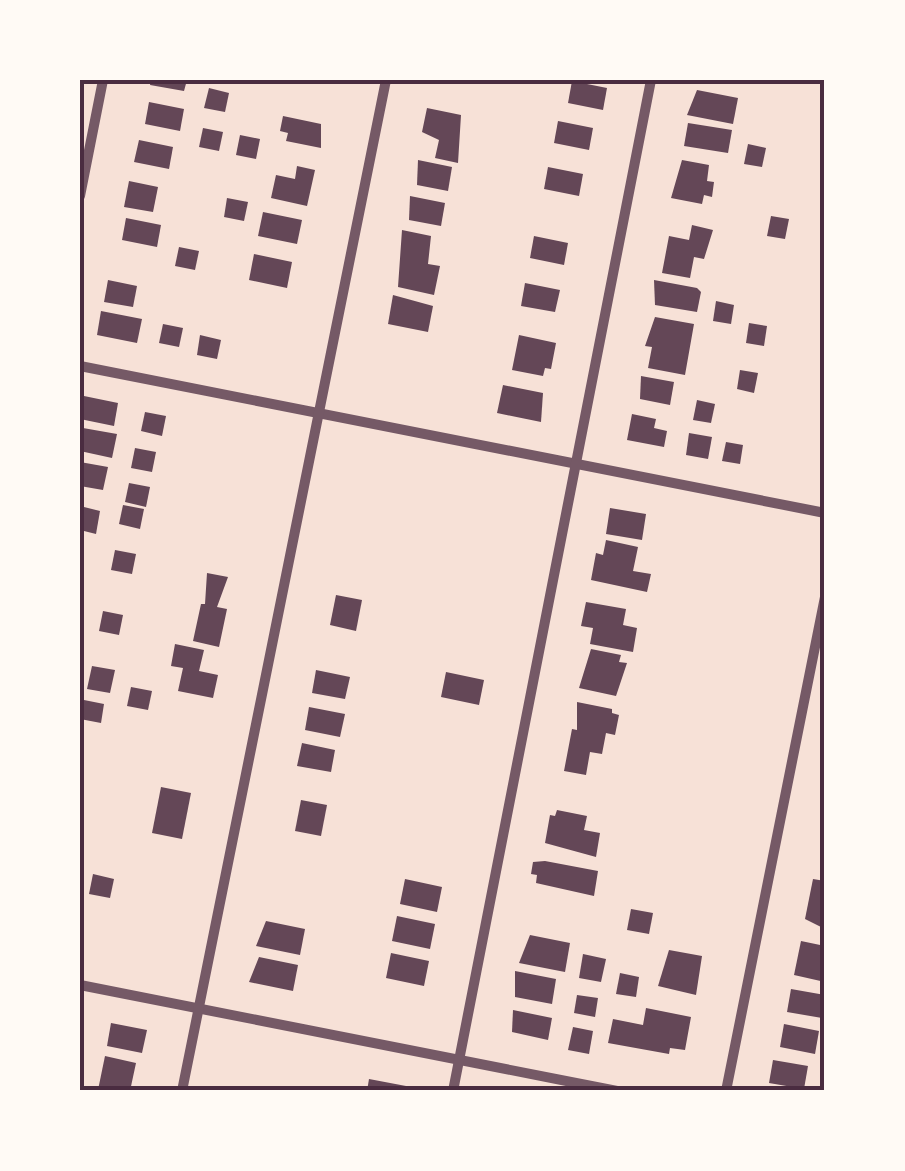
<svg xmlns="http://www.w3.org/2000/svg" width="905" height="1171" viewBox="0 0 905 1171" font-family="'Varela Round',sans-serif">
  <rect width="100%" height="100%" fill="#f7e1d7"/>
  <g fill="#644757">
    <polygon points="151,80 187,80 184,91 150,85"/>
    <polygon points="572,81 607,88 603,110 568,103"/>
    <polygon points="209,88 229,93 225,112 204,108"/>
    <polygon points="697,90 738,98 733,124 687,115"/>
    <polygon points="149,102 184,109 180,131 145,124"/>
    <polygon points="427,108 461,115 458,163 435,158 439,140 422,132"/>
    <polygon points="283,116 321,124 321,148 286,141 288,133 280,131"/>
    <polygon points="558,121 593,128 589,150 554,143"/>
    <polygon points="688,123 732,130 728,153 684,146"/>
    <polygon points="203,128 223,132 219,151 199,147"/>
    <polygon points="240,135 260,139 256,159 236,155"/>
    <polygon points="139,140 173,147 169,169 134,162"/>
    <polygon points="748,144 766,148 762,167 744,164"/>
    <polygon points="418,160 452,167 448,191 417,185"/>
    <polygon points="682,160 709,165 707,181 714,182 712,197 704,195 702,204 671,198"/>
    <polygon points="297,166 315,170 307,206 271,198 276,175 295,179"/>
    <polygon points="548,167 583,174 579,196 544,189"/>
    <polygon points="129,181 158,187 153,212 124,207"/>
    <polygon points="410,196 445,203 441,226 409,220"/>
    <polygon points="227,198 248,202 244,221 224,217"/>
    <polygon points="263,212 302,220 297,244 258,236"/>
    <polygon points="771,216 789,219 785,239 767,236"/>
    <polygon points="126,218 161,225 157,247 122,240"/>
    <polygon points="692,225 713,230 704,259 694,257 690,278 662,273 669,236 689,240"/>
    <polygon points="402,230 431,236 428,264 440,266 434,295 398,287"/>
    <polygon points="534,236 568,243 564,265 530,258"/>
    <polygon points="179,247 199,251 195,270 175,266"/>
    <polygon points="254,254 292,262 287,288 249,280"/>
    <polygon points="108,280 137,286 133,307 104,302"/>
    <polygon points="654,280 697,288 701,292 697,312 655,305"/>
    <polygon points="525,283 560,290 555,312 521,306"/>
    <polygon points="393,295 433,306 428,332 388,324"/>
    <polygon points="716,301 734,305 731,324 713,321"/>
    <polygon points="101,311 142,319 137,343 97,335"/>
    <polygon points="655,317 694,324 685,375 648,368 652,347 645,346"/>
    <polygon points="749,323 767,326 764,346 746,343"/>
    <polygon points="163,324 183,328 179,347 159,343"/>
    <polygon points="200,335 221,340 217,359 197,355"/>
    <polygon points="519,335 556,343 551,369 545,368 543,376 512,370"/>
    <polygon points="740,370 758,373 754,393 737,389"/>
    <polygon points="641,376 674,382 670,405 640,399"/>
    <polygon points="503,385 543,393 541,422 497,413"/>
    <polygon points="84,396 118,403 114,426 80,419"/>
    <polygon points="697,400 715,404 711,423 693,420"/>
    <polygon points="145,412 166,416 162,436 141,431"/>
    <polygon points="632,414 656,419 654,428 667,431 664,447 627,440"/>
    <polygon points="83,428 117,434 112,458 80,451"/>
    <polygon points="689,433 712,437 708,459 686,455"/>
    <polygon points="726,442 743,445 740,464 722,461"/>
    <polygon points="135,448 156,452 152,472 131,468"/>
    <polygon points="80,462 108,467 103,490 80,486"/>
    <polygon points="129,483 150,487 146,507 125,502"/>
    <polygon points="123,505 144,509 140,529 119,524"/>
    <polygon points="80,506 100,511 96,534 80,530"/>
    <polygon points="610,508 646,514 642,540 606,534"/>
    <polygon points="606,540 638,547 633,571 651,574 647,592 591,580 596,553 603,555"/>
    <polygon points="115,550 136,554 132,574 111,570"/>
    <polygon points="207,573 228,577 217,607 227,609 219,647 193,641 201,604 205,604"/>
    <polygon points="336,595 362,600 356,631 330,625"/>
    <polygon points="586,602 626,609 623,625 637,628 633,652 590,644 593,628 581,626"/>
    <polygon points="103,611 123,615 119,635 99,631"/>
    <polygon points="175,644 204,650 199,671 218,675 213,698 178,691 183,668 171,666"/>
    <polygon points="591,649 621,655 619,662 627,663 616,696 579,688"/>
    <polygon points="92,666 115,670 110,693 87,689"/>
    <polygon points="316,670 350,677 345,699 312,693"/>
    <polygon points="446,672 484,680 479,705 441,697"/>
    <polygon points="131,687 152,691 148,710 127,706"/>
    <polygon points="84,700 104,704 101,723 80,719"/>
    <polygon points="577,702 612,709 612,713 619,715 615,735 606,733 602,754 590,752 586,775 564,771 572,729 577,730"/>
    <polygon points="309,707 345,714 340,737 305,730"/>
    <polygon points="302,743 335,750 331,772 297,766"/>
    <polygon points="161,787 191,793 182,839 152,833"/>
    <polygon points="301,800 327,805 321,836 295,831"/>
    <polygon points="557,810 587,816 584,830 600,833 596,857 545,843 550,815 555,816"/>
    <polygon points="545,861 598,871 594,896 536,883 537,875 531,874 533,862"/>
    <polygon points="93,874 114,879 110,898 89,894"/>
    <polygon points="405,879 442,887 437,912 400,904"/>
    <polygon points="813,879 825,881 825,929 805,919"/>
    <polygon points="631,909 653,913 649,934 627,930"/>
    <polygon points="397,916 435,924 430,949 392,941"/>
    <polygon points="266,921 305,929 300,955 256,946"/>
    <polygon points="530,935 570,943 565,972 519,963"/>
    <polygon points="801,941 825,946 825,982 794,975"/>
    <polygon points="669,950 702,956 696,995 658,986"/>
    <polygon points="391,953 429,961 424,986 386,978"/>
    <polygon points="583,954 606,959 601,982 579,978"/>
    <polygon points="259,957 298,965 293,991 249,982"/>
    <polygon points="515,971 556,979 552,1004 515,997"/>
    <polygon points="620,973 639,977 636,997 616,994"/>
    <polygon points="791,989 825,995 822,1018 787,1012"/>
    <polygon points="577,995 598,998 595,1017 574,1013"/>
    <polygon points="646,1008 691,1017 685,1050 670,1048 669,1054 608,1043 613,1019 643,1025"/>
    <polygon points="513,1010 552,1018 548,1040 512,1032"/>
    <polygon points="111,1023 147,1030 142,1053 107,1046"/>
    <polygon points="784,1024 819,1031 815,1054 780,1047"/>
    <polygon points="573,1027 593,1031 589,1054 568,1050"/>
    <polygon points="105,1056 136,1063 130,1091 98,1090"/>
    <polygon points="773,1060 808,1066 804,1089 769,1083"/>
    <polygon points="369,1079 406,1086 405,1091 367,1091"/>
  </g>
  <g fill="none" stroke-linecap="round" stroke-linejoin="round">
    <g stroke="#755966" stroke-width="10">
      <polyline points="80,196 103,80"/>
      <polyline points="80,366 825,513"/>
      <polyline points="80,985 617,1091"/>
      <polyline points="182,1091 386,80"/>
      <polyline points="453,1091 651,80"/>
      <polyline points="726,1091 825,597"/>
    </g>
  </g>
  <rect width="905" height="1171" fill="none" stroke="#fffaf5" stroke-width="165"/>
  <rect x="82" y="82" width="740" height="1006" fill="none" stroke="#4a2c40" stroke-width="4"/>
</svg>
